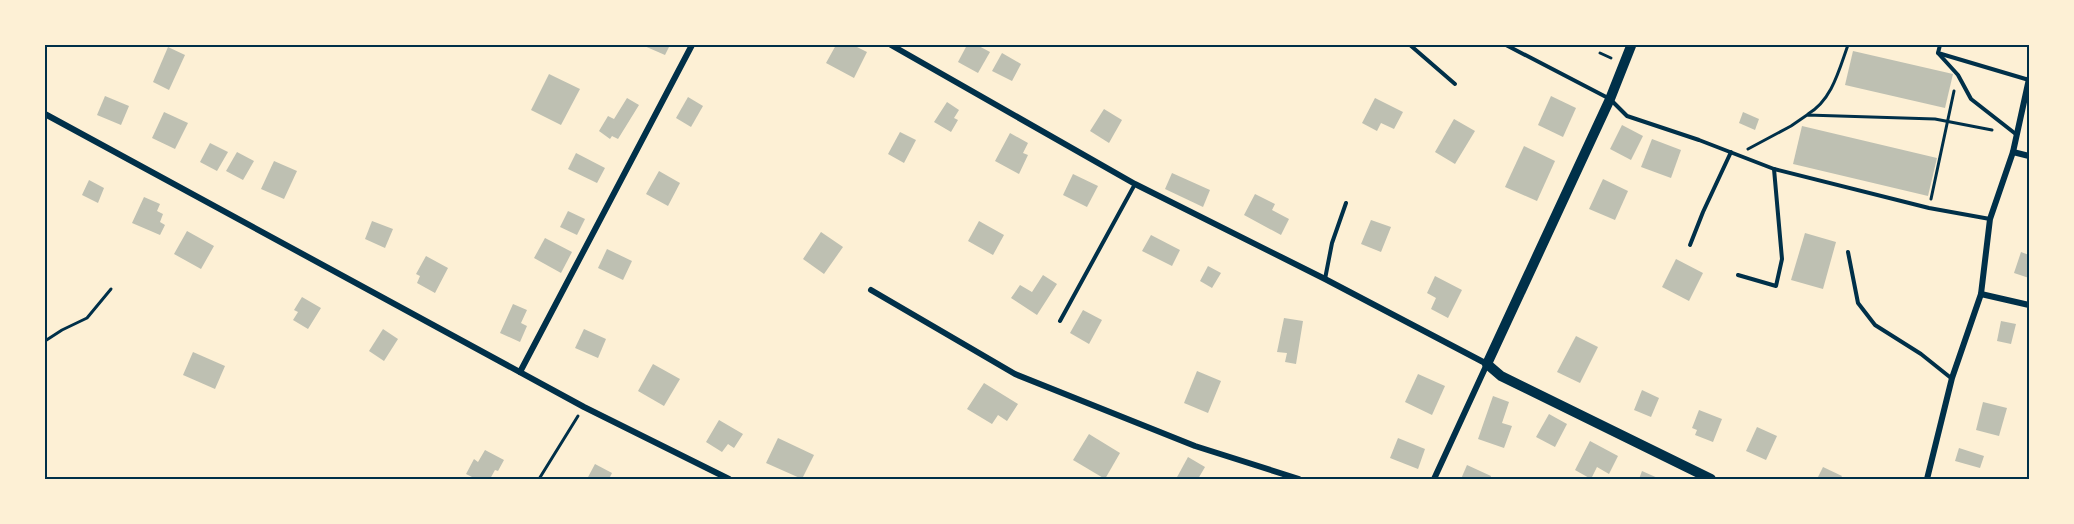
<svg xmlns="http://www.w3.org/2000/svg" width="2074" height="524" viewBox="0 0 2074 524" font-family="'DejaVu Sans',sans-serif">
  <rect width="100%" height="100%" fill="#fdf0d5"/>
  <g fill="#bec0b2">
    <polygon points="642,45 670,45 665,55"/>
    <polygon points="836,45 844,47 845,45 853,45 867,52 854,78 826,63"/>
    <polygon points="967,45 977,45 990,52 978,73 958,62"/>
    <polygon points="168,47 185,55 169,90 153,82"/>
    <polygon points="1853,51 1953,74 1945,108 1845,85"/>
    <polygon points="1002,53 1021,64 1012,81 992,71"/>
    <polygon points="549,74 580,89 561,125 531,110"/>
    <polygon points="105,96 129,106 121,125 97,115"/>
    <polygon points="1551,96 1576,108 1563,137 1538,125"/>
    <polygon points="688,97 703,106 691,127 676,118"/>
    <polygon points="627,98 639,105 618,139 612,136 610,139 599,131 608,116 614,119"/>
    <polygon points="1375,98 1403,112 1394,129 1381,123 1377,131 1362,123"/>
    <polygon points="947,102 959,110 954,118 958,120 951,132 934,122"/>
    <polygon points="1104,109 1122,120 1109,143 1090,131"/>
    <polygon points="164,112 188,123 175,149 152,138"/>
    <polygon points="1743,112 1759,119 1755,130 1739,123"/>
    <polygon points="1454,119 1475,131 1455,164 1435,152"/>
    <polygon points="1622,125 1643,136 1631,160 1610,149"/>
    <polygon points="1802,126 1937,158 1928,196 1793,164"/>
    <polygon points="900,132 916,140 904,163 888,154"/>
    <polygon points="1010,133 1028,143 1023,153 1028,155 1019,174 995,161"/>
    <polygon points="1652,139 1681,150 1671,178 1641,167"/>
    <polygon points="210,143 228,152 217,171 200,162"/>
    <polygon points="1524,146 1555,161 1537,201 1505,187"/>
    <polygon points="237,152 254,161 243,180 226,171"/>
    <polygon points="576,153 605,168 597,183 568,169"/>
    <polygon points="274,161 297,171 284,199 261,189"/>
    <polygon points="659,171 680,183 668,206 646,194"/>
    <polygon points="1172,173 1210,190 1203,207 1165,189"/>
    <polygon points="1073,174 1098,186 1087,207 1063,195"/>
    <polygon points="1603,179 1628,191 1615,220 1589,209"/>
    <polygon points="89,180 104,188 98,203 82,195"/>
    <polygon points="1255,194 1275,204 1272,210 1289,219 1281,235 1244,215"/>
    <polygon points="144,197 160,204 157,211 163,214 160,222 165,225 160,235 132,223"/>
    <polygon points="568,211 585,219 577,235 560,227"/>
    <polygon points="1371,220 1391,227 1381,252 1361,244"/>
    <polygon points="372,221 393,229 385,248 365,239"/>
    <polygon points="979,221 1004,235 993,255 968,241"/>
    <polygon points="187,231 214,246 201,269 174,254"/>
    <polygon points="821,232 843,247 824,274 803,259"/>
    <polygon points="1805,233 1836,242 1823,289 1791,280"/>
    <polygon points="1151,235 1180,250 1172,266 1142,251"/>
    <polygon points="545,238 572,252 561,273 534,258"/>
    <polygon points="607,249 632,261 623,280 598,268"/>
    <polygon points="2021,252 2029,255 2029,278 2014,273"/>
    <polygon points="426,256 448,268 435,293 417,283 420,276 416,274"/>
    <polygon points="1676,259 1703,273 1689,301 1662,287"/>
    <polygon points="1208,266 1221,273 1212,288 1200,281"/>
    <polygon points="1043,275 1057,284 1037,315 1011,298 1020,285 1032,292"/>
    <polygon points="1435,276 1462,290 1448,318 1431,309 1436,298 1427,293"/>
    <polygon points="302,297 321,308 308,329 293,320 298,312 294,310"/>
    <polygon points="513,304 527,310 521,323 527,326 520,342 500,333"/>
    <polygon points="1083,310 1102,320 1089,344 1070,333"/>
    <polygon points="1284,318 1303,321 1296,364 1285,362 1287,353 1277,352"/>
    <polygon points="2001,321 2016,324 2011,344 1997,341"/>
    <polygon points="383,329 398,339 384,361 369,351"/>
    <polygon points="584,329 606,339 598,358 575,348"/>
    <polygon points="1576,336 1598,347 1580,383 1557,372"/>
    <polygon points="193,352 225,366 215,389 183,375"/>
    <polygon points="653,364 680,379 664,406 638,391"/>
    <polygon points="1197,371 1221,381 1208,413 1184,403"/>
    <polygon points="1418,374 1445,386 1432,415 1405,402"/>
    <polygon points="984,383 1018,404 1007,421 998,415 992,424 967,409"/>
    <polygon points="1642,390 1659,398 1651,417 1634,410"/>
    <polygon points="1493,396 1509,402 1502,423 1512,426 1504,448 1478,439"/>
    <polygon points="1983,402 2007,408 1999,436 1976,430"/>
    <polygon points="1699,410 1722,419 1713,442 1695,435 1697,430 1692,428"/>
    <polygon points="1549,414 1567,424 1555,447 1536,437"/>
    <polygon points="719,420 743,434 734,448 728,444 722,452 706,442"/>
    <polygon points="1757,427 1777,436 1766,460 1746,451"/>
    <polygon points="1089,434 1120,453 1105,479 1073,460"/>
    <polygon points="778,438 814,455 802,479 766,463"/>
    <polygon points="1398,438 1425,449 1418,469 1390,458"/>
    <polygon points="1590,441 1618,456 1609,474 1597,467 1591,479 1575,470"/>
    <polygon points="1959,448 1984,456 1980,468 1955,461"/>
    <polygon points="485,450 504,460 498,471 495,470 490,479 476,479 466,474 474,459 478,462"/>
    <polygon points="1188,457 1205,467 1198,479 1176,479"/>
    <polygon points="595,464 612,473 609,479 587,479"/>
    <polygon points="1467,465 1491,476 1490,479 1461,479"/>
    <polygon points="1823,467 1842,476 1840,479 1817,479"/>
    <polygon points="1642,471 1660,479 1639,479"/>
  </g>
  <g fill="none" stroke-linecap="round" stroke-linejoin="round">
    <g stroke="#003049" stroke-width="3">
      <polyline points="1600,53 1611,58"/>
      <path d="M1808,114C1832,100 1839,70 1848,45"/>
      <polyline points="1748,149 1791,126 1807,115 1935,119 1992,130"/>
      <polyline points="1931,199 1954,91"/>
      <polyline points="45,341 62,330 87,318 111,289"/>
      <polyline points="539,479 578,416"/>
    </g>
    <g stroke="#003049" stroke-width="4">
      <polyline points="1410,45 1455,84"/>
      <polyline points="1506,45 1610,99 1627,116 1699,140 1774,169 1929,208 1990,219"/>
      <polyline points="1940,45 1938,53 2029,80"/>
      <polyline points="1938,53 1958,75 1971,99 2017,135"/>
      <polyline points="1690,245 1703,212 1731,152"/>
      <polyline points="1848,252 1858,303 1875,325 1921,354 1951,378"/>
      <polyline points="1738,275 1776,286 1782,259 1774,169"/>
      <polyline points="1325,279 1332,243 1346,203"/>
      <polyline points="1060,321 1135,184"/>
    </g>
    <g stroke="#003049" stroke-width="6">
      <polyline points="891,45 1135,184 1325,279 1487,364 1434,479"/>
      <polyline points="45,114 584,407 729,479"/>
      <polyline points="2013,152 2029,156"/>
      <polyline points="871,290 1015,374 1195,446 1299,479"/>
      <polyline points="1981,294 2029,305"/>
      <polyline points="520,372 692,45"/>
      <polyline points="1927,479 1952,378 1981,294 1990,219 2013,152 2029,79"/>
    </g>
    <polyline stroke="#003049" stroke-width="10" points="1631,46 1610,99 1487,364 1501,376 1711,479"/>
  </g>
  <rect width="2074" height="524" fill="none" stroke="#fdf0d5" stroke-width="93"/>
  <rect x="46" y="46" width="1982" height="432" fill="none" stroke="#003049" stroke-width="2"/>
</svg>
